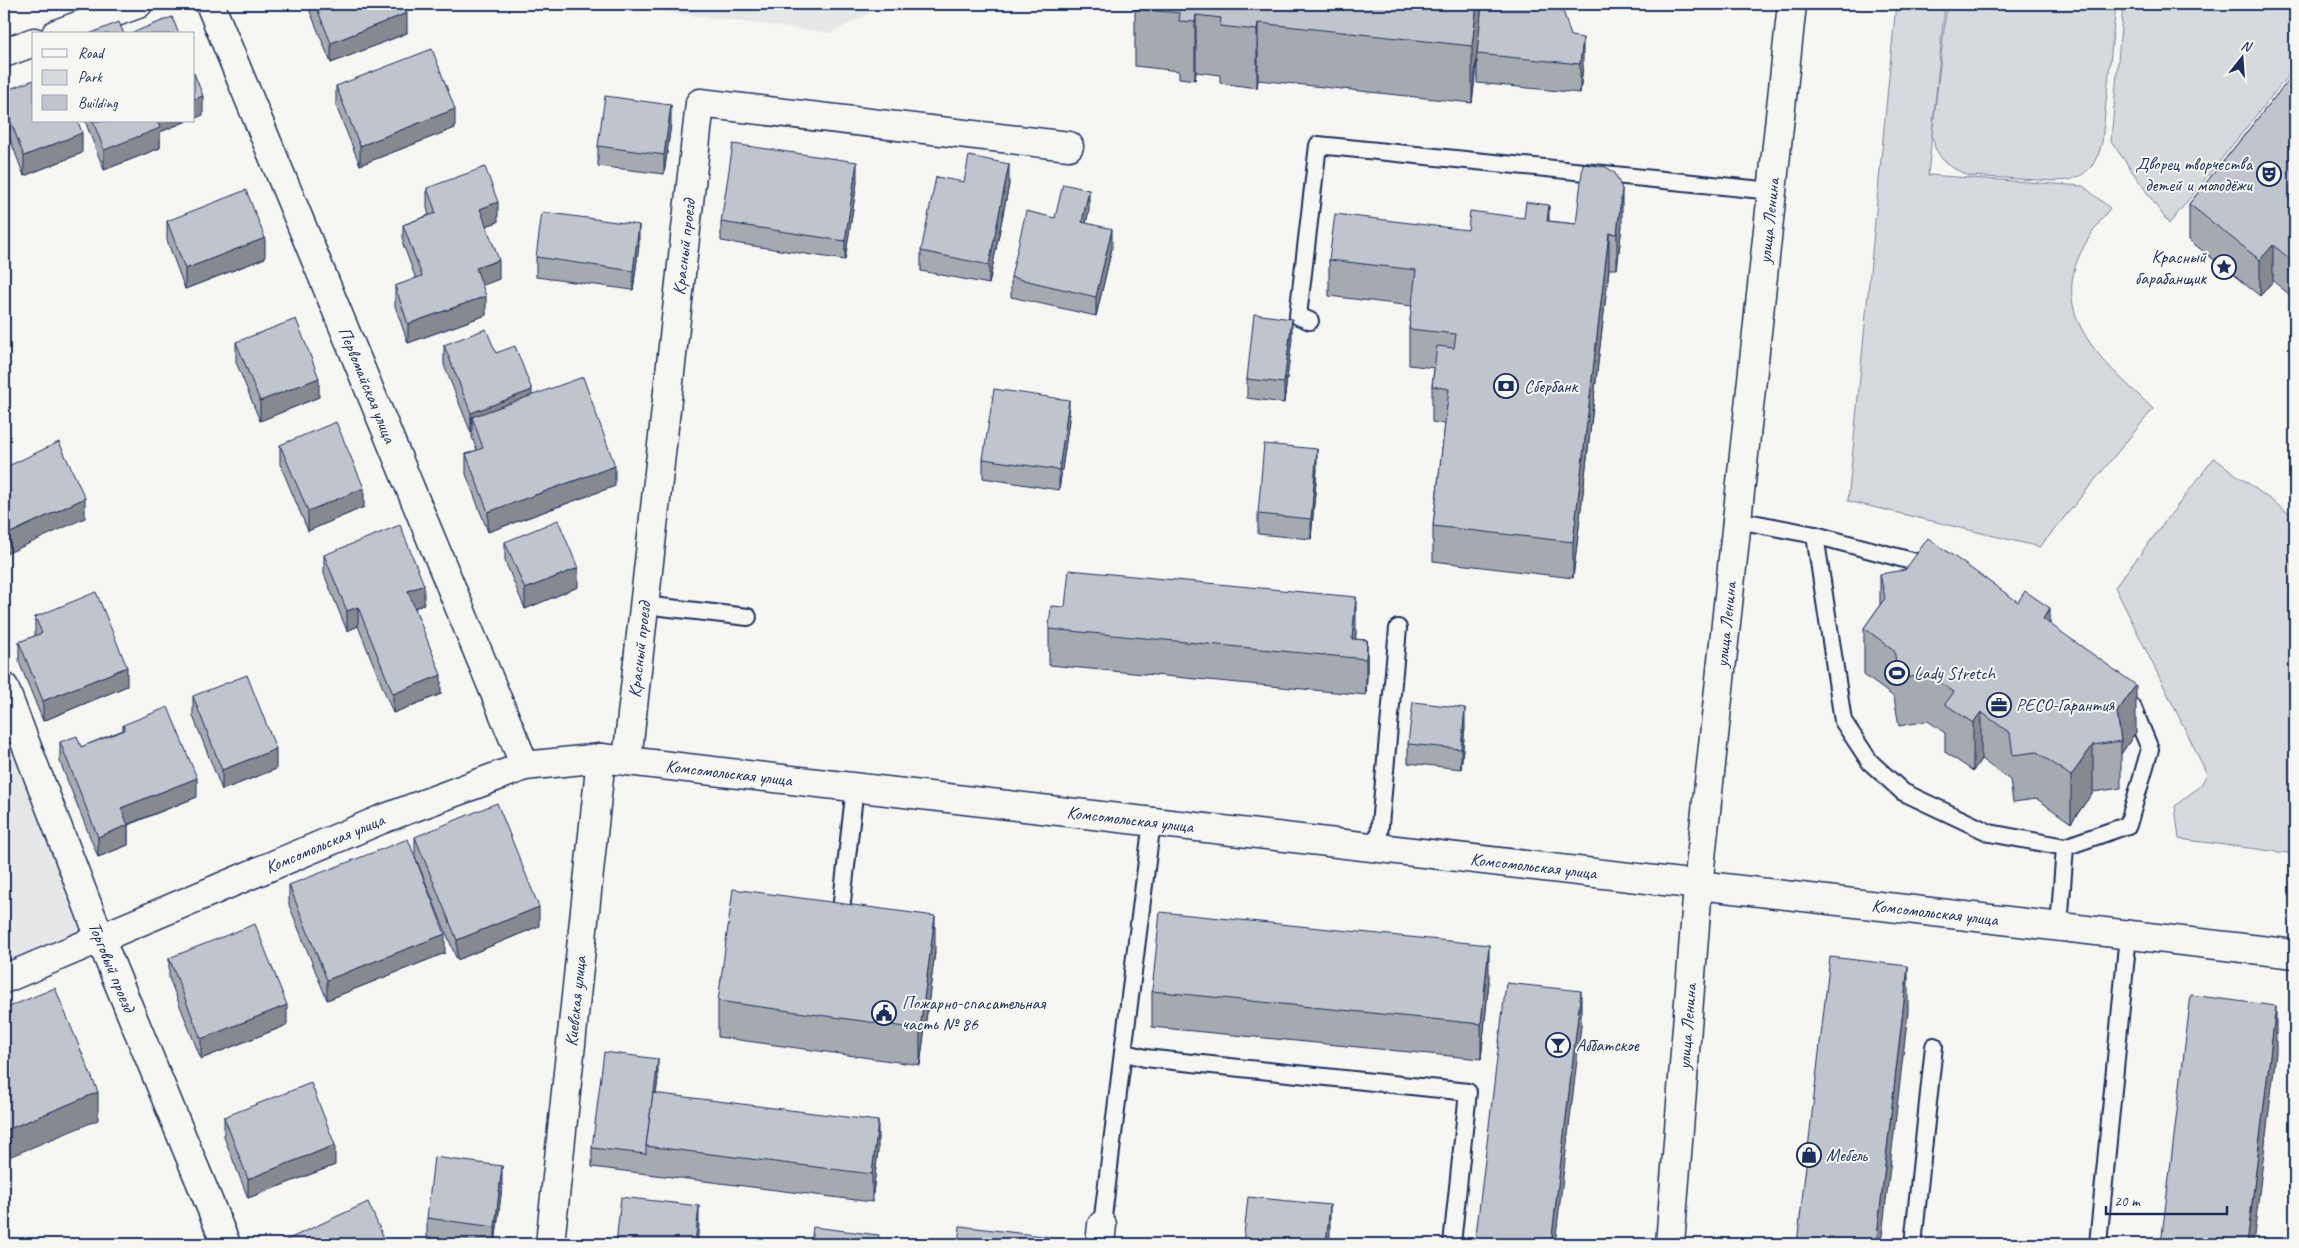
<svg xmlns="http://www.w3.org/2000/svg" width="2299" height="1248" viewBox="0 0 2299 1248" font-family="Caveat,sans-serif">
  <rect width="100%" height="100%" fill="#f6f6f2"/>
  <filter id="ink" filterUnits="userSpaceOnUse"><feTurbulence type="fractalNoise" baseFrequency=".02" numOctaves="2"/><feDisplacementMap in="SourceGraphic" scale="10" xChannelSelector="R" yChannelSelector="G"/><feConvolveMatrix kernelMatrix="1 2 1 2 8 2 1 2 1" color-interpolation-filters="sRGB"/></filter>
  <g filter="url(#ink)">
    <g fill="#e6e7e7">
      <polygon points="603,4 887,4 831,33"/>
      <polygon points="4,709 91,929 4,965"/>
    </g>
    <g fill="#d6d9dd" stroke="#78849e">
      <path d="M1896,4H1945L1928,175L2083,186L2110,208C2096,227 2082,245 2075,267C2057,329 2115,371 2153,409L2040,547L1848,501Z"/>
      <polygon points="1947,4 2116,4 2102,142 2099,153 2092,166 2082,175 2070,180 2055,181 1969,176 1953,168 1942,159 1935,148 1932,135"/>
      <polygon points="2123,4 2295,4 2295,67 2169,224 2111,141"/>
      <polygon points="2214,458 2295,518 2295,854 2179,839 2175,806 2201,785 2207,774 2115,587"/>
    </g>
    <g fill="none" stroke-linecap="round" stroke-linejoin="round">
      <defs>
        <g id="lane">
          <polyline points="1310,321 1298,316 1318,145 1772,191"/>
          <polyline points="1737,520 1815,535 1843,721 1870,762 1903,792 1990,833 2065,847"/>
          <polyline points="1815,535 1919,563 1931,569"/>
          <polyline points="644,605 748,617"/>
          <polyline points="1152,821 1123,1052 1145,1058 1468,1092 1452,1244"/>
          <polyline points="1378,847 1398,628"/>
          <polyline points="841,910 855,787"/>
          <polyline points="2059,927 2065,847 2128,825 2150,749 2133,708 2122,699"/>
          <polyline points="1102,1225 1123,1052"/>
          <polyline points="1913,1244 1934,1046"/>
          <polyline points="2098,1244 2128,935"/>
        </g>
        <g id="street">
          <path id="s1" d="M210,4L525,766"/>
          <polyline points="56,34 138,4"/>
          <polyline points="4,53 34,42"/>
          <path id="s2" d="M4,687L100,938L226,1244"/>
          <path id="s3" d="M627,760L700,103L1069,146"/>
          <path id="s4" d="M550,1244L601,758"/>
          <polyline points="1100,1244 1102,1225"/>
        </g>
        <g id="secondary">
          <path id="s5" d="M1670,1244L1698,886L1792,4"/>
        </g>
        <g id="primary">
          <path id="s6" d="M4,979L380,820L525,766L601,758L2295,954"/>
        </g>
      </defs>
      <use href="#lane" stroke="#1b2f5e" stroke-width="20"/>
      <use href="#street" stroke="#1b2f5e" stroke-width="31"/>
      <use href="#secondary" stroke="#1b2f5e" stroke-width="31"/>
      <use href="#primary" stroke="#1b2f5e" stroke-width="31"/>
      <use href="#lane" stroke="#f6f6f2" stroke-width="16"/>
      <use href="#street" stroke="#f6f6f2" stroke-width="28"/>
      <use href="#secondary" stroke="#f6f6f2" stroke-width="28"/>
      <use href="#primary" stroke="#f6f6f2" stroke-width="28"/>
    </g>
    <g fill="#a5a9b0" stroke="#1b2f5e">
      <polygon points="307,4 403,4 407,33 331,63"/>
      <polygon points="1481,4 1481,15 1571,36 1583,66 1580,93 1477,83 1477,61 1472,103 1258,80 1257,88 1220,83 1220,75 1196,72 1195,80 1179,78 1179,71 1135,66 1135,9"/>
      <polygon points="2295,72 2295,299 2273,281 2260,296 2189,240 2189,204"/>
      <polygon points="336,86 455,128 360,165 336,106"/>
      <polygon points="4,91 82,153 24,176 4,123"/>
      <polygon points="85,121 187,121 160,132 160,148 104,170"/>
      <polygon points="671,124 664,174 598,166 598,146"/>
      <polygon points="857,182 845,260 721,241 721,222"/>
      <polygon points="964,182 1009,184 989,284 921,271 921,251"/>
      <polygon points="427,188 498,222 486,226 499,279 482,285 486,315 408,343 395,306 395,286 416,279 403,244 403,225 429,215 427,208"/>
      <polygon points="1089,210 1086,223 1112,248 1096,316 1011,297 1011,277 1055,218"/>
      <polygon points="167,221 265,258 185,289 167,240"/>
      <polygon points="1549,221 1576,224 1622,225 1617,269 1609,269 1573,578 1433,561 1433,526 1445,424 1432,422 1432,386 1434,368 1409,365 1409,329 1412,306 1329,296 1329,260 1468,230"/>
      <polygon points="639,245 633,290 536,277 536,257"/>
      <polygon points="1292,338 1284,403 1247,398 1247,379"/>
      <polygon points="236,342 319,397 260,421 236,362"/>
      <polygon points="444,345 496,353 532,396 615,486 488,532 466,474 466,454 477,450 472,437 472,432 471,433 444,365"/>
      <polygon points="1069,420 1059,490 983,478 983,459"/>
      <polygon points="280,445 364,507 308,531 280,464"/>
      <polygon points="1317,469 1311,539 1258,534 1258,514"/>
      <polygon points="505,542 578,587 525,609 505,561"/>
      <polygon points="324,555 424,604 415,608 441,694 393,713 358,626 347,631 324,574"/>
      <polygon points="1880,574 2050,624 2136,732 2121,754 2121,788 2093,792 2071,823 2037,799 2013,802 2010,780 1981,759 1973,771 1945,752 1945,733 1928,721 1899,726 1894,697 1864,675 1864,628 1880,605"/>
      <polygon points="35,617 127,686 43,721 19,662 19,642 35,636"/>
      <polygon points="1049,629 1356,633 1355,639 1367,640 1367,676 1366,695 1049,665"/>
      <polygon points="193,696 276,769 222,790 193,716"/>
      <polygon points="123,725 197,797 128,825 128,845 98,857 60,762 60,742 81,747 123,730"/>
      <polygon points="1465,727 1461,769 1408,763 1408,744"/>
      <polygon points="415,837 539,926 457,960 415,856"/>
      <polygon points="289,885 445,953 327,1000 289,905"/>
      <polygon points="935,952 920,1065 718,1037 718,1001"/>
      <polygon points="169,958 287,1025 201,1059 169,978"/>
      <polygon points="1489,981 1481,1059 1152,1027 1152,991"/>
      <polygon points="658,1078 656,1094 878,1150 872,1202 592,1167 592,1148"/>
      <polygon points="224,1117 335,1165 248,1198 224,1137"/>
      <polygon points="502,1186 495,1244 480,1244 427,1237 427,1218"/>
    </g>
    <g fill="#868990" stroke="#1b2f5e">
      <polygon points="1477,4 1481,4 1481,22 1477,54 1472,103 1472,46"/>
      <polygon points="407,13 407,33 331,63 331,43"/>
      <polygon points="1196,15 1196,72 1195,80 1195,22"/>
      <polygon points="1258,23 1258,80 1257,88 1257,30"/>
      <polygon points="1583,38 1583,66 1580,93 1580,64"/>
      <polygon points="203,96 203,115 194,119 194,99"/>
      <polygon points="671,105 671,124 664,174 664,155"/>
      <polygon points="455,109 455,128 360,165 360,146"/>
      <polygon points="154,121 187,121 160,132 160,148 104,170 104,150"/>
      <polygon points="82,133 82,153 24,176 24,156"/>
      <polygon points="857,162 857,182 845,260 845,241"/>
      <polygon points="1009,164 1009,184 989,284 989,265"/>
      <polygon points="1622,189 1622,225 1617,269 1617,234"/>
      <polygon points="1089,190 1089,210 1082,241 1082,222"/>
      <polygon points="498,202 498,222 480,228 480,209"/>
      <polygon points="1549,205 1549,241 1547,221"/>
      <polygon points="639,225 639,245 633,290 633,271"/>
      <polygon points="1112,229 1112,248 1096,316 1096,297"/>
      <polygon points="1609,233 1609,269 1573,578 1573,542"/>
      <polygon points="265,238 265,258 185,289 185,269"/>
      <polygon points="2273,245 2273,281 2260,296 2260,260"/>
      <polygon points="499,260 499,279 476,288 476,268"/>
      <polygon points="486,296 486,315 408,343 408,324"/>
      <polygon points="1292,319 1292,338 1284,403 1284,383"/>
      <polygon points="319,378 319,397 260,421 260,401"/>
      <polygon points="532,390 532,409 472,417 472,432 471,433 471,413"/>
      <polygon points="1069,400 1069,420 1059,490 1059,470"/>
      <polygon points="1317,449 1317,469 1311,539 1311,519"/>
      <polygon points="615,466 615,486 488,532 488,512"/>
      <polygon points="364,488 364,507 308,531 308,511"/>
      <polygon points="85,498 85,518 4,555 4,536"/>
      <polygon points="578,568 578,587 525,609 525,589"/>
      <polygon points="424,585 424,604 408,611 408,591"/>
      <polygon points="1356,597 1356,633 1354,658 1352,639"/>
      <polygon points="358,607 358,626 347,631 347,611"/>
      <polygon points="2050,608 2050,656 2043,619"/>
      <polygon points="1367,640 1367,676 1366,695 1366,659"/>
      <polygon points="127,667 127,686 43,721 43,701"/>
      <polygon points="441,675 441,694 393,713 393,694"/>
      <polygon points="2136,685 2136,732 2121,754 2121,741 2117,712"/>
      <polygon points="1465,708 1465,727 1461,769 1461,749"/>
      <polygon points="1981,712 1981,759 1973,771 1973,723"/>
      <polygon points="2093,745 2093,792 2071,823 2071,776"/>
      <polygon points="276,749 276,769 222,790 222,770"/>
      <polygon points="197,778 197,797 121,827 121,808"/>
      <polygon points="128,825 128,845 98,857 98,837"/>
      <polygon points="539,907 539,926 457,960 457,940"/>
      <polygon points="935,916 935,952 920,1065 920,1029"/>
      <polygon points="445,934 445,953 327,1000 327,980"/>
      <polygon points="1489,945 1489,981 1481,1059 1481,1024"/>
      <polygon points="1908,966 1908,1013 1881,1244 1876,1244"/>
      <polygon points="1581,991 1581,1027 1555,1244 1551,1244"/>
      <polygon points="287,1005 287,1025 201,1059 201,1039"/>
      <polygon points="2276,1006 2276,1053 2253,1244 2247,1244"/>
      <polygon points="658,1059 658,1078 650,1146 647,1146"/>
      <polygon points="98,1092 98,1120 4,1159 4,1131"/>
      <polygon points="878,1121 878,1150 872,1202 872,1174"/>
      <polygon points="335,1145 335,1165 248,1198 248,1179"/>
      <polygon points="502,1166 502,1186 495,1244 495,1227"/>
      <polygon points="1330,1205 1330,1244 1326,1244"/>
      <polygon points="699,1206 699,1226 697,1244 695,1244"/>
    </g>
    <g fill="#c0c4cd" stroke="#1b2f5e">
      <polygon points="315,4 403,4 407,13 331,43"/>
      <polygon points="1135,4 1477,4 1472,46 1258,23 1257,30 1220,26 1221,18 1196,15 1195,22 1179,21 1180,13 1135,9"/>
      <polygon points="1482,4 1561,4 1571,36 1583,38 1580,64 1477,54"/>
      <polygon points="172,17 179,34 129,34"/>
      <polygon points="119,22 124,34 89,34"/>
      <polygon points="432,49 455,109 360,146 336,86"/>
      <polygon points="2295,72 2295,263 2273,245 2260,260 2189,204"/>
      <polygon points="194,73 203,96 194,99"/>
      <polygon points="34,80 34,121 78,121 82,133 24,156 4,104 4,91"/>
      <polygon points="605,96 671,105 664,155 598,146"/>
      <polygon points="93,121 157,121 160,128 104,150"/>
      <polygon points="733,144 857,162 845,241 721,222"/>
      <polygon points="969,156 1009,164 989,265 921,251 936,177 964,182"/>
      <polygon points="1583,164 1606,167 1615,173 1622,189 1617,234 1609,233 1573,542 1433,526 1449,389 1432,386 1437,346 1454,348 1456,334 1409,329 1416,270 1329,260 1335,214 1468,230 1470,211 1524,218 1526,202 1549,205 1547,221 1576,224"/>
      <polygon points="485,167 498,202 480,209 499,260 476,268 486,296 408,324 395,286 422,276 403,225 436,213 427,188"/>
      <polygon points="1063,184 1089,190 1082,222 1112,229 1096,297 1011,277 1026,211 1055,218"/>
      <polygon points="246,190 265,238 185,269 167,221"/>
      <polygon points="542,212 639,225 633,271 536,257"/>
      <polygon points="1254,314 1292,319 1284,383 1247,379"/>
      <polygon points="296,319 319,378 260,401 236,342"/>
      <polygon points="486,329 496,353 515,346 532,390 471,413 444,345"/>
      <polygon points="583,377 615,466 488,512 466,454 483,448 472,417"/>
      <polygon points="994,389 1069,400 1059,470 983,459"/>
      <polygon points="336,422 364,488 308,511 280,445"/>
      <polygon points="59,442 85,498 4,536 4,468"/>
      <polygon points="1264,444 1317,449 1311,519 1258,514"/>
      <polygon points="558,520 578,568 525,589 505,542"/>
      <polygon points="400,525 424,585 408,591 441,675 393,694 358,607 347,611 324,555"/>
      <polygon points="1928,538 2018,602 2025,591 2050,608 2043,619 2136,685 2117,712 2121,741 2093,745 2071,776 2037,752 2013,755 2010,733 1981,712 1973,723 1945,704 1954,692 1928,674 1899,679 1894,650 1864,628 1885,598 1880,574 1905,570"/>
      <polygon points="1069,570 1356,597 1352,639 1367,640 1366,659 1049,629 1051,606 1065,607"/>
      <polygon points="96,592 127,667 43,701 19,642 42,633 35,617"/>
      <polygon points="247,675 276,749 222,770 193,696"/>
      <polygon points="1413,702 1465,708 1461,749 1408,744"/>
      <polygon points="168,707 197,778 121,808 128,825 98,837 60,742 77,736 81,747 125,730 123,725"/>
      <polygon points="497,803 539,907 457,940 415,837"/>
      <polygon points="408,839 445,934 327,980 289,885"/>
      <polygon points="733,889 935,916 920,1029 718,1001"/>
      <polygon points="1160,912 1489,945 1481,1024 1152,991"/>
      <polygon points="255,924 287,1005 201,1039 169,958"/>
      <polygon points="1830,957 1908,966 1876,1244 1797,1244"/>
      <polygon points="1506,983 1581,991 1551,1244 1475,1244"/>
      <polygon points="55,988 98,1092 4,1131 4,1009"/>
      <polygon points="2191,995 2276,1006 2247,1244 2161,1244"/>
      <polygon points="604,1052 658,1059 654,1093 653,1093 646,1146 646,1154 592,1148"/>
      <polygon points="311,1083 335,1145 248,1179 224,1117"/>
      <polygon points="653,1093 878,1121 872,1174 646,1146"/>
      <polygon points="434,1157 502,1166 495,1227 427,1218"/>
      <polygon points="621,1197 699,1206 695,1244 616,1244"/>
      <polygon points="1248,1197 1330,1205 1326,1244 1243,1244"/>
      <polygon points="368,1202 386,1243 397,1238 400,1244 283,1244 282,1242"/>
      <polygon points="960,1226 1051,1237 1051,1244 958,1244"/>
      <polygon points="813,1227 879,1235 878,1244 811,1244"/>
    </g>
  </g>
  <defs>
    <symbol id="theatre-ring" viewBox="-11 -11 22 22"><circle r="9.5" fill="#f6f6f2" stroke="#1b2f5e" stroke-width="1.5"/><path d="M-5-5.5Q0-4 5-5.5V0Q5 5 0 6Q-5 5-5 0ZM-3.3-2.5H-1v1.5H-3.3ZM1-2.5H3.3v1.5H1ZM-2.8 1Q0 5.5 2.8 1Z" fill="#1b2f5e"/></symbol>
    <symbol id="sight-ring" viewBox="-11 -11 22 22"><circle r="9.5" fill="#f6f6f2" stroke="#1b2f5e" stroke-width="1.5"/><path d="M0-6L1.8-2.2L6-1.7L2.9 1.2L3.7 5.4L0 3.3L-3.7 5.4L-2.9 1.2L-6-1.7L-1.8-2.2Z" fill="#1b2f5e"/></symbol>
    <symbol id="bank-ring" viewBox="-11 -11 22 22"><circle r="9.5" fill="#f6f6f2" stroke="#1b2f5e" stroke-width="1.5"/><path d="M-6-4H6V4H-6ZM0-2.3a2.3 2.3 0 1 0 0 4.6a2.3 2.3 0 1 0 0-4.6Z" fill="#1b2f5e"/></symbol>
    <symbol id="stadium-ring" viewBox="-11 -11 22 22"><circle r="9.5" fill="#f6f6f2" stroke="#1b2f5e" stroke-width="1.5"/><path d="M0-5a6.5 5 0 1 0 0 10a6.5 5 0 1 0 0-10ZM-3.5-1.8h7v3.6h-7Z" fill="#1b2f5e"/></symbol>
    <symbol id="office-ring" viewBox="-11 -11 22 22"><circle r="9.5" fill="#f6f6f2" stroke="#1b2f5e" stroke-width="1.5"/><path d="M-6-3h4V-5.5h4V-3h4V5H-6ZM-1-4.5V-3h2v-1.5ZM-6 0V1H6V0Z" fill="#1b2f5e"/></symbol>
    <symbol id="civic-ring" viewBox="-11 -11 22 22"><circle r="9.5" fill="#f6f6f2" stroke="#1b2f5e" stroke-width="1.5"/><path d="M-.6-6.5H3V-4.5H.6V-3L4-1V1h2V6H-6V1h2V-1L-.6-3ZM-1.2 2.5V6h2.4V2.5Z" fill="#1b2f5e"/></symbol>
    <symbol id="bar-ring" viewBox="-11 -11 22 22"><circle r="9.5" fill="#f6f6f2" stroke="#1b2f5e" stroke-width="1.5"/><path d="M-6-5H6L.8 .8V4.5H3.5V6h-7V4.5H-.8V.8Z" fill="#1b2f5e"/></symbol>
    <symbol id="shop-ring" viewBox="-11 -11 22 22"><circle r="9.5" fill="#f6f6f2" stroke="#1b2f5e" stroke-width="1.5"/><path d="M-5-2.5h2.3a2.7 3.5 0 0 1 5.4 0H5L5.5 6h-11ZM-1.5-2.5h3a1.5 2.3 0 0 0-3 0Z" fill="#1b2f5e"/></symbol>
  </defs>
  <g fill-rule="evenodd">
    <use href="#theatre-ring" x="2255" y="160" width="28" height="28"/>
    <use href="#sight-ring" x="2210" y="253" width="28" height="28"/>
    <use href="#bank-ring" x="1492" y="372" width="28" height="28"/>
    <use href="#stadium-ring" x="1883" y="659" width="28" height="28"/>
    <use href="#office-ring" x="1985" y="691" width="28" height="28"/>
    <use href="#civic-ring" x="870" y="999" width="28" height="28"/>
    <use href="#bar-ring" x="1544" y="1031" width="28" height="28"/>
    <use href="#shop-ring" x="1795" y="1141" width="28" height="28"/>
  </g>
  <g text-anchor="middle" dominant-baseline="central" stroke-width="4" stroke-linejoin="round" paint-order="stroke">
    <g font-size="18" fill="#1b2f5e" stroke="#f6f6f2" text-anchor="start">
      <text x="2252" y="164" text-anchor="end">Дворец творчества<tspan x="2252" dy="21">детей и молодёжи</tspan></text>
      <text x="2206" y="257" text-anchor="end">Красный<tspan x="2206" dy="21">барабанщик</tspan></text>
      <text x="1524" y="386">Сбербанк</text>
      <text x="1914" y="673">Lady Stretch</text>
      <text x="2016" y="705">РЕСО-Гарантия</text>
      <text x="902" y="1003">Пожарно-спасательная<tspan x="902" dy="21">часть № 86</tspan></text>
      <text x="1576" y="1045">Аббатское</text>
      <text x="1826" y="1155">Мебель</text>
    </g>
    <g font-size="18" fill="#1b2f5e" stroke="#f6f6f2">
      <text stroke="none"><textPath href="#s5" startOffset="1028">улица Ленина</textPath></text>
      <text stroke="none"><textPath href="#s3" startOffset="516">Красный проезд</textPath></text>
      <text stroke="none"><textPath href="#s1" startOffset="412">Первомайская улица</textPath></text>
      <text stroke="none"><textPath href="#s5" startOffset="622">улица Ленина</textPath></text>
      <text stroke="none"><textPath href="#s3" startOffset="111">Красный проезд</textPath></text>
      <text stroke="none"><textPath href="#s6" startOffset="768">Комсомольская улица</textPath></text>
      <text stroke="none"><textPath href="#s6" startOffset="1172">Комсомольская улица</textPath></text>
      <text stroke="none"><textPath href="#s6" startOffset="348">Комсомольская улица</textPath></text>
      <text stroke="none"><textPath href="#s6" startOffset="1578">Комсомольская улица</textPath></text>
      <text stroke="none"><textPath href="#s6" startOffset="1982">Комсомольская улица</textPath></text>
      <text stroke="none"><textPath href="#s2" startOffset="300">Торговый проезд</textPath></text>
      <text stroke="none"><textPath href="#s4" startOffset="244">Киевская улица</textPath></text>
      <text stroke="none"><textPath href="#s5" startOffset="218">улица Ленина</textPath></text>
    </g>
  </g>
  <rect width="2299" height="1248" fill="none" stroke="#f6f6f2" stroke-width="20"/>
  <rect x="10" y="10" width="2279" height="1228" fill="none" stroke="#1b2f5e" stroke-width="2" filter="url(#ink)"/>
  <rect x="32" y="32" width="162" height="90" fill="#f6f6f2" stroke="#9ea6b7"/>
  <rect x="42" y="49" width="25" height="8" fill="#f6f6f2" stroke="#9ea6b7"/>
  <text x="78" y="58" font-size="15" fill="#1b2f5e">Road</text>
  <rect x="42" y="70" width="25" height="15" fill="#d6d9dd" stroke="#9ea6b7"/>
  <text x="78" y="82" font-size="15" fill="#1b2f5e">Park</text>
  <rect x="42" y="95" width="25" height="15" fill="#c0c4cd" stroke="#9ea6b7"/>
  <text x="78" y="108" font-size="15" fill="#1b2f5e">Building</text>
  <g transform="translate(2242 58) rotate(17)" stroke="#f6f6f2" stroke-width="4" paint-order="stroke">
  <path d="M0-4L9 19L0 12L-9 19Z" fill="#1b2f5e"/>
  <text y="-8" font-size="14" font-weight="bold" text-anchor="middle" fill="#1b2f5e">N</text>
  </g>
  <path d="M2106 1206v8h121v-8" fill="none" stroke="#1b2f5e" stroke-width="2.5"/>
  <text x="2114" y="1206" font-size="15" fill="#1b2f5e" stroke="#f6f6f2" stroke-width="4" paint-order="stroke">20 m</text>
</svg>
